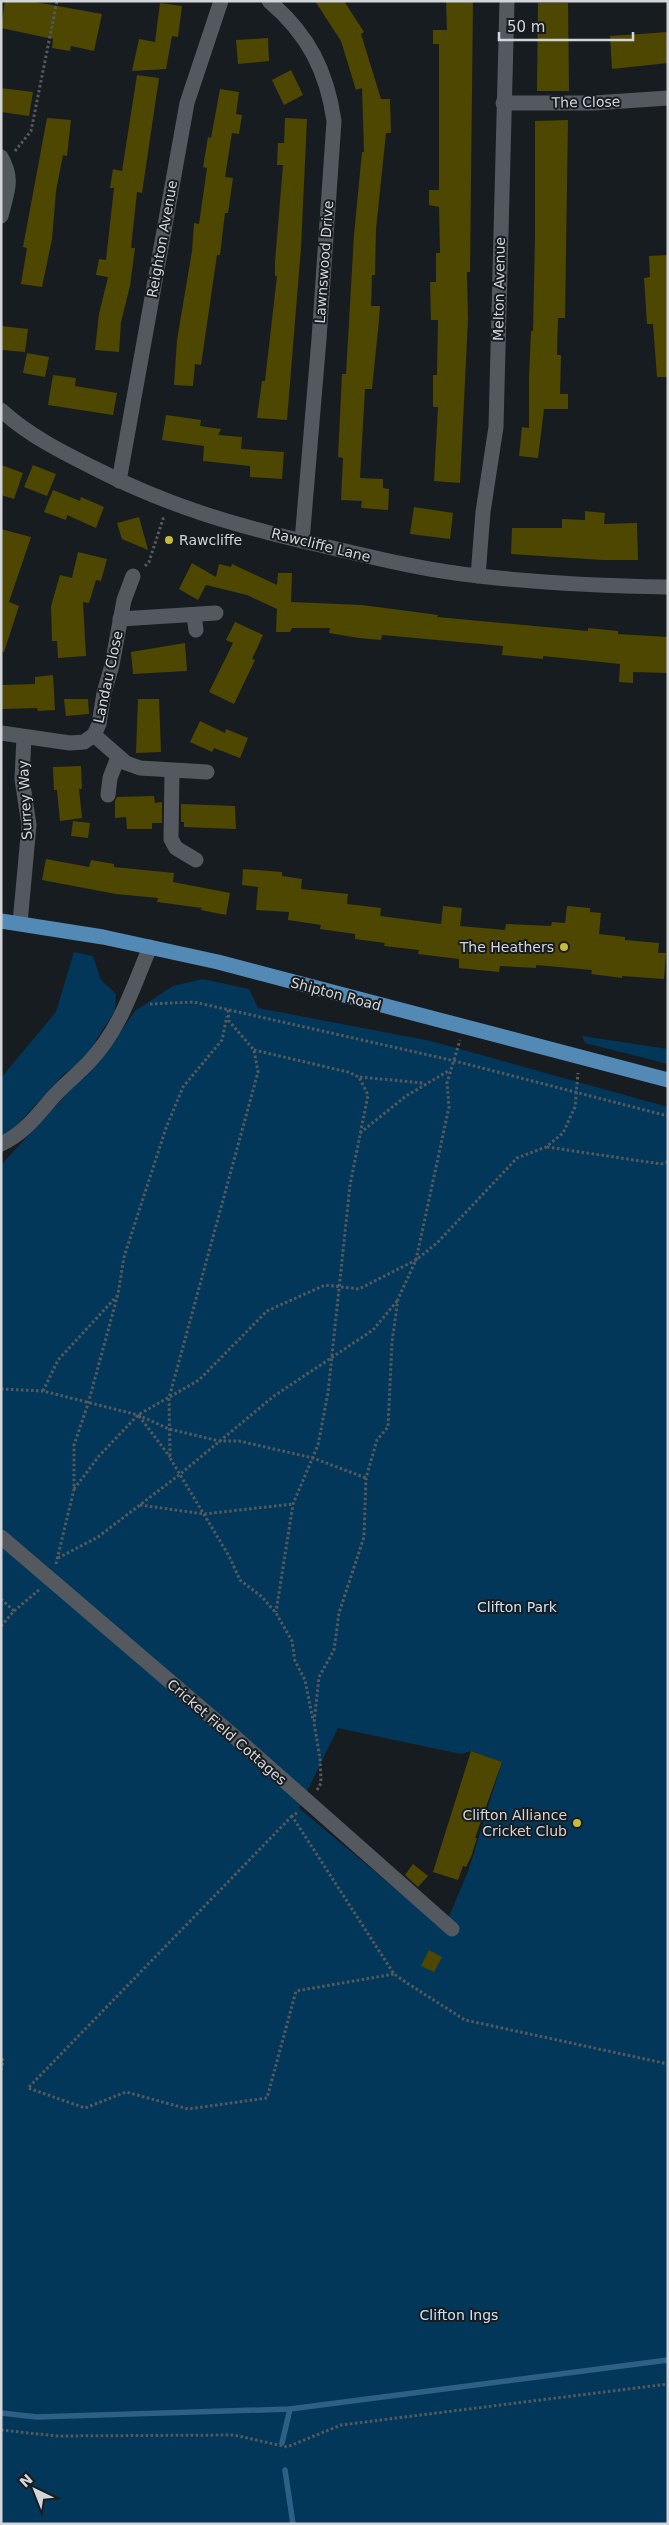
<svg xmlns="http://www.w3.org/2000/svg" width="669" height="2525" viewBox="0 0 669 2525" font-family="'DejaVu Sans',sans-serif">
  <rect width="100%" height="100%" fill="#171c20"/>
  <g fill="#033759" fill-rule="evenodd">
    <polygon points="74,952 93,956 101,980 116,994 115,1011 96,1040 91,1053 83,1062 65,1073 5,1138 1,1137 1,1078 56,1012"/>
    <path d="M203,979L249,989L258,1008L431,1041L668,1107V2524H1V1165L109,1048L135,1011L173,986ZM338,1728L461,1754L471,1751L502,1762L468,1872L449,1916L439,1913L430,1918L299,1808Z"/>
    <polygon points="582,1036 668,1049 668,1064 585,1043"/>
  </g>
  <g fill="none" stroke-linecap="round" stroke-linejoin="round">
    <g stroke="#2e5f85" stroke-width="5.5">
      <polyline points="1,2413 37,2417 290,2409 668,2360"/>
      <polyline points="282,2443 290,2409"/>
      <polyline points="285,2470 293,2524"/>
    </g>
  </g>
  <g fill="#4e4701">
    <polygon points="5,1 30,1 102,14 94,51 71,46 70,51 52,48 53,39 1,28"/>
    <polygon points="315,1 344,1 364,32 361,34 381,99 390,99 391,133 386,133 376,229 375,275 372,275 371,306 380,306 379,320 372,389 365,389 360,478 383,479 383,488 389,489 388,510 361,508 362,501 341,500 343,458 338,457 342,374 346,374 354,235 362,152 364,152 362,88 356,90 341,41"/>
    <polygon points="446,1 473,1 470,272 467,272 468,319 460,483 434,481 438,407 433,407 433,375 437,375 438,320 431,320 430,282 436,282 436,253 440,253 439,207 429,205 429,190 439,190 439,44 433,44 433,30 447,30"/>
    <polygon points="160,3 182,6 178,37 172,36 166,69 132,71 139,39 155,42"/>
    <polygon points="538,3 568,3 569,91 537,91"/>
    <polygon points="668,32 668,63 612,69 610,36"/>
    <polygon points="268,38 269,61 238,64 236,40"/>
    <polygon points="291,70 303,95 284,105 272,80"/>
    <polygon points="137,75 159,78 142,193 137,192 131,248 135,248 130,286 121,322 119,352 95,350 99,314 108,277 96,275 99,259 106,260 114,188 110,188 113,169 122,171"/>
    <polygon points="1,88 33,92 29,116 1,112"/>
    <polygon points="220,89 239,92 236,114 242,115 239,134 232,133 225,177 233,178 228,213 225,213 220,255 217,255 201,365 195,364 193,386 174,385 177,340 192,251 194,223 199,224 207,168 203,167 208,137 211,138"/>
    <polygon points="47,118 71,120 67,156 63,155 56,191 52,239 42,287 21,284 27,248 23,247"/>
    <polygon points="285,118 307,119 301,248 287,420 257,418 262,381 265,381 277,276 275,276 275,262 283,165 277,165 278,143 284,143"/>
    <polygon points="568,120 565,318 558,318 557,355 561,355 560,394 568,394 568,409 544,409 538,458 519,456 522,427 529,428 529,377 531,331 533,331 535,238 535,121"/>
    <polygon points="668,255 668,377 657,377 653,324 647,324 644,278 650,277 649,256"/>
    <polygon points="1,326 28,329 25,352 1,350"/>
    <polygon points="27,353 49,357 45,377 23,373"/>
    <polygon points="53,375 76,378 75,386 117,393 113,415 48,405"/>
    <polygon points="166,415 201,420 200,426 221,429 218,435 242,437 241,449 284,452 282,479 250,477 250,466 203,461 204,446 162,440"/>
    <polygon points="1,465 23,473 14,499 1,495"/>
    <polygon points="33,465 56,474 47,496 24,487"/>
    <polygon points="53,490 80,501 81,497 104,507 96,528 67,515 66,520 44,512"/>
    <polygon points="414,507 453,513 450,539 410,534"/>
    <polygon points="585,511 605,513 604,524 637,523 638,560 603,560 511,554 512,528 562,528 562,519 585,520"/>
    <polygon points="139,517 148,550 122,539 117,523"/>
    <polygon points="1,529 31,537 9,602 19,606 4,652 1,651"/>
    <polygon points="78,552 107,559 101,581 96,580 89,603 83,602 86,656 58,658 57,641 52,641 51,606 60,575 72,578"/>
    <polygon points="192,563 216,577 219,564 231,567 232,564 277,585 278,573 292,573 291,602 362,605 438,615 437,617 588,631 588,628 618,631 618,634 668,637 668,673 633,672 633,683 619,682 620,664 543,656 543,659 502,655 503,646 382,635 381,640 359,638 329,633 330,628 292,628 290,632 276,632 277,609 247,595 206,585 198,600 179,589"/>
    <polygon points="235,622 263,635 252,659 255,660 234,704 209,692 233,643 226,640"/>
    <polygon points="185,643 187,671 133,674 131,652"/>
    <polygon points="53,675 55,710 38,711 37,708 1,709 1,685 35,684 35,677"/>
    <polygon points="64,699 88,699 89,714 66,716"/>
    <polygon points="138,699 159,699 161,752 136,753"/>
    <polygon points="200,721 225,733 226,729 248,738 240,758 214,748 212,752 190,742"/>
    <polygon points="81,766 82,789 79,789 82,818 60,821 57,790 54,790 53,767"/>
    <polygon points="154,796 155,803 162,802 162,823 152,823 152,829 127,829 126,817 115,818 115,801 117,797"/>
    <polygon points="181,804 235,806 236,829 184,827 184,822 181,822"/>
    <polygon points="73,821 90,823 88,838 71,836"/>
    <polygon points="46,859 89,867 91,860 114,864 114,867 174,873 173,882 230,893 226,915 201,910 202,908 157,902 158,898 116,894 42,880"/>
    <polygon points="243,869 282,872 282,876 302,879 301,889 348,894 347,904 381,908 380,916 441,924 443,906 462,908 460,926 505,930 506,924 551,926 552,922 565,923 567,906 590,908 590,912 601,913 599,934 625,937 625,940 659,943 658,953 666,953 664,979 622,976 622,978 591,974 592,970 536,965 536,968 500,966 499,972 459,968 459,959 418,954 419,950 384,946 385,943 355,939 355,934 320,929 321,925 288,920 289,912 256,910 258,887 242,885"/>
    <polygon points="471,1751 502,1762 475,1838 477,1838 471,1857 466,1867 463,1866 458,1880 433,1872"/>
    <polygon points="413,1864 428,1876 418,1887 405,1875"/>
    <polygon points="429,1950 442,1957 434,1972 421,1966"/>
  </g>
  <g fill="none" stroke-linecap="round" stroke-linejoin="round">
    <g stroke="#555a5d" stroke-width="3" stroke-dasharray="2.5 2.5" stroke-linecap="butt">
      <polyline points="15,151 31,131 57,1"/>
      <polyline points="145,566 149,562 164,516"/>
      <polyline points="150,1004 194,1002 455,1061 668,1116"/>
      <polyline points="228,1010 229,1021 254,1050 258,1072 169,1398 170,1458 229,1556 240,1580 262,1597 276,1613 292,1641 295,1661 305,1680 313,1720"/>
      <polyline points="254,1050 348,1072 359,1077 368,1095 350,1185 328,1393 318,1445 293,1504 276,1612"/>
      <polyline points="360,1077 423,1083"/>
      <polyline points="360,1133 406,1096 450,1070"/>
      <polyline points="547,1147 661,1164 668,1162"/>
      <polyline points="1,1389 43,1391 138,1415 169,1429 219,1441 239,1441 313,1458 366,1478"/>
      <polyline points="43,1391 58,1360 117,1296"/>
      <polyline points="139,1416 170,1457"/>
      <polyline points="74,1489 99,1456 138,1415 199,1380 267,1311 325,1285 359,1289 416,1260 437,1243 517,1158 546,1147 563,1133 575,1107 578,1073"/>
      <polyline points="140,1505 204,1514 293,1504"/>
      <polyline points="58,1558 98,1537 179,1475 274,1396 373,1330 398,1300"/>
      <polyline points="56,1564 74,1489 74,1445 88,1404 118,1294 124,1257 166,1128 183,1087 222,1040 227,1016"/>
      <polyline points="1,1599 14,1611"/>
      <polyline points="1,1626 14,1611 40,1589"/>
      <polyline points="317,1790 321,1783 320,1758 314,1723 319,1677 334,1650 339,1613 364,1537 366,1478 377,1440 388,1427 392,1342 398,1299 416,1260 449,1107 447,1083 460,1040"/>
      <polyline points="297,1813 292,1816 394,1974 407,1983 465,2020 668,2064"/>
      <polyline points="292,1816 28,2088 85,2108 126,2092 188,2109 267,2098 296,1991 394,1974"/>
      <polyline points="1,2059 3,2060 1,2072"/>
      <polyline points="1,2430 57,2436 234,2435 287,2447 341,2425 668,2384"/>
    </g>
    <g stroke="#53595e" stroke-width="15">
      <path d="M269,1C308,34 327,71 334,121L319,339L302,541"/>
      <polyline points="503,103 594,103 668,98"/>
      <path d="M1,157C14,180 7,191 1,216"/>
      <path d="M1,410C28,435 62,452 94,468C166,505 233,525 311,543C367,556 422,570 479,576C542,583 605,586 668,587"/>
      <polyline points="119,481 187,103 221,1"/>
      <polyline points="478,576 483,512 496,427 507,1"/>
      <polyline points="194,615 196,630"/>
      <polyline points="120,619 216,613"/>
      <polyline points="1,733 70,743 84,742 94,735"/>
      <polyline points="94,735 99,724 104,693 112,665 124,600 133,576"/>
      <polyline points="94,735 126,763 140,768 207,772"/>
      <polyline points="172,771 171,839 176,848 196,860"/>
      <polyline points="108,795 110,778 118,757"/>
      <polyline points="20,923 29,825 22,779 24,737"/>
      <path d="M1,1144C24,1134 38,1114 54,1096C66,1083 79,1073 90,1061C121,1028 133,987 150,947"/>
      <polyline points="1,1537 236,1738 452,1929"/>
    </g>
    <polyline stroke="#528ab5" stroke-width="15" points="1,921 103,937 218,962 668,1080"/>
  </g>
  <g fill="#c7bb3b" stroke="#171c20" stroke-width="2">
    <circle cx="169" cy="540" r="5"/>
    <circle cx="564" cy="947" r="5"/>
    <circle cx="577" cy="1823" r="5"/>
  </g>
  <g text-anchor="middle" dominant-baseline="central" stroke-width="4" stroke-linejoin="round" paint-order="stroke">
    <g font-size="14" fill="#d3d6d9" stroke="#171c20">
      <text transform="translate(586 102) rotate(-1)">The Close</text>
      <text transform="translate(162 239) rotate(-80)">Reighton Avenue</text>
      <text transform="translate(324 262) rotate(-86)">Lawnswood Drive</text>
      <text transform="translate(499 289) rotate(-89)">Melton Avenue</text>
      <text transform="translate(321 545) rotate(14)">Rawcliffe Lane</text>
      <text transform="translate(108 677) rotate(-78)">Landau Close</text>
      <text transform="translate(25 800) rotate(-93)">Surrey Way</text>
      <text transform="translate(336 994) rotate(15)">Shipton Road</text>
      <text transform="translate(227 1732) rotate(41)">Cricket Field Cottages</text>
    </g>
    <g font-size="14" fill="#d3d6d9" stroke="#171c20" text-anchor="end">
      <text x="179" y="540" text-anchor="start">Rawcliffe</text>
      <text x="554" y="947">The Heathers</text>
      <text x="567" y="1815">Clifton Alliance<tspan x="567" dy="16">Cricket Club</tspan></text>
    </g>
    <g font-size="14" fill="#c7e4fc" stroke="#171c20">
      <text x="517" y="1607">Clifton Park</text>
      <text x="459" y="2315">Clifton Ings</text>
    </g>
  </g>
  <rect width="669" height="2525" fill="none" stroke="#d3d6d9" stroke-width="5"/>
  <g transform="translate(35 2490) rotate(317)" stroke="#171c20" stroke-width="4" paint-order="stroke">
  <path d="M0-4L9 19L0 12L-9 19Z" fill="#d3d6d9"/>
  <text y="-8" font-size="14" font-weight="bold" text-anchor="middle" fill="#d3d6d9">N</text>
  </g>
  <path d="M499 32v8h134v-8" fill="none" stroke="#d3d6d9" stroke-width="2.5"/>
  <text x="507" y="32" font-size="15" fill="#d3d6d9" stroke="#171c20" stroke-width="4" paint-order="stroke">50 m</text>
</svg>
